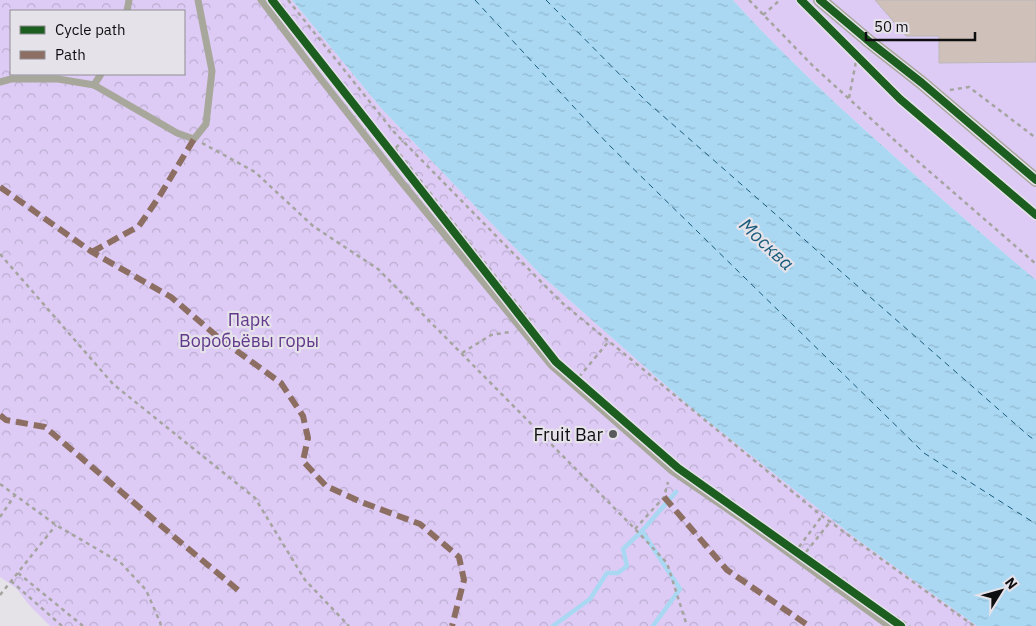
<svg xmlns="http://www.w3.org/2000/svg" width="1036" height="626" viewBox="0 0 1036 626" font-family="'IBM Plex Sans',sans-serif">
  <defs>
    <pattern id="forest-crowns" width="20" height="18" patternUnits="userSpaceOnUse" patternTransform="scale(1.25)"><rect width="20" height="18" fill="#ddcbf5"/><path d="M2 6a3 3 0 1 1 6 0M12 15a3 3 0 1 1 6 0" fill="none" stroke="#bcadd1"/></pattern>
    <pattern id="water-ripples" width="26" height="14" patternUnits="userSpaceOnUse" patternTransform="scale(1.25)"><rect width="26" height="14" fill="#aad8f3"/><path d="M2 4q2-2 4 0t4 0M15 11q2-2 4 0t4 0" fill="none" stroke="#91b8cf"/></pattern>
  </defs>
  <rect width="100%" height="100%" fill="#e5e3e8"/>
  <path fill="url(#forest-crowns)" fill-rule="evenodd" d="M0,0H292L381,108L541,275L695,411L858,540L977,626H50L30,606L16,588L0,577ZM11,11H184V74H11Z"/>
  <path fill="#ddcbf5" d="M733,0H1036V280C985,237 934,193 885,148C832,101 780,52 733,0Z"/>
  <path fill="url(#water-ripples)" d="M292,0H733C780,52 832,101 885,148C934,193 985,237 1036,280V626H977L858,540L695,411L541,275L381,108Z"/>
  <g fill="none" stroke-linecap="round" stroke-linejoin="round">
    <g stroke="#aad8f3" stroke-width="4.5">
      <polyline points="642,531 680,589 653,626"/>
      <polyline points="553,626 590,599 607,573 618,573 627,566 623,549 642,531 676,492"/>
    </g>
    <g stroke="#195c7b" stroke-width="1" stroke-dasharray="6 5" stroke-linecap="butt">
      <polyline points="475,0 608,144 924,453 1036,524"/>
      <polyline points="546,0 646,101 1029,436 1036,441"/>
    </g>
  </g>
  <polygon fill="#d0c0ba" stroke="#bab8ba" points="875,0 1036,0 1036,62 939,63 939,36 906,36"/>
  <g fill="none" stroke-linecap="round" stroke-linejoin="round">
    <g stroke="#a5a4a0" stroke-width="2.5" stroke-dasharray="4 4" stroke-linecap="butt">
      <polyline points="288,0 394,132 561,302 822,516 974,626"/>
      <polyline points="749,0 813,66 914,158 1036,264"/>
      <polyline points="763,15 780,0"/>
      <polyline points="950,90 969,87 1036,138"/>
      <polyline points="849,98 857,56"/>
      <polyline points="202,143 255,172 313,226 378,269 635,529 667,563 687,626"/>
      <polyline points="395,148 533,324"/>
      <polyline points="390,153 403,141"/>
      <polyline points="0,254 113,384 255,498 305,580 349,626"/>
      <polyline points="462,353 491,335 510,332"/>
      <polyline points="579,377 609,341"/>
      <polyline points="0,484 56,525 121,563 146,590 160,622 161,626"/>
      <polyline points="0,517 15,495"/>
      <polyline points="635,529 664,497 668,482"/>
      <polyline points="799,547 822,516"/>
      <polyline points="806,552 830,522"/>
      <polyline points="18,573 83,626"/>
      <polyline points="11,581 62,626"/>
      <polyline points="0,595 56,525"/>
      <polyline points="896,617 910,626"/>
    </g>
    <g stroke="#a8a79c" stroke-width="7">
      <polyline points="261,0 317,74 399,179 551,365 672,471 739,517 889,626"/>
      <polyline points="127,11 129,0"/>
      <polyline points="0,82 11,79 58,79 94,85 177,133 194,139 206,124 212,71 198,0"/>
      <polyline points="94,85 101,74"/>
    </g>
    <polyline stroke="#a8a79c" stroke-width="14" points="820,0 871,43 922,83 1036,180"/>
    <g stroke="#8d6e63" stroke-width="6" stroke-dasharray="12 6" stroke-linecap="butt">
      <polyline points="0,187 92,252 171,297 219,338 281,383 303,416 308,438 303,461 326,486 361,502 420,524 459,557 464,580 452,626"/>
      <polyline points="92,252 139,226 159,197 194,139"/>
      <polyline points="0,415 6,420 45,427 179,541 238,590"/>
      <polyline points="664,497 727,570 809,626"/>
    </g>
    <defs>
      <g id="cycleway">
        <polyline points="272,0 556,362 678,468 901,626"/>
        <polyline points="801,0 900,99 1036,215"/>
        <polyline points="820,0 871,43 922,83 1036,180"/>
      </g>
    </defs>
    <use href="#cycleway" stroke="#e5e2e9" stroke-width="11"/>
    <use href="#cycleway" stroke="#1b5e20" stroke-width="8"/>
  </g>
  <circle fill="#59595c" stroke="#e5e2e9" stroke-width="2" cx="613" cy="434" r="5"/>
  <g text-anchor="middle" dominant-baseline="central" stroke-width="4.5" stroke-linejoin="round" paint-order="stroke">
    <g font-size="18" fill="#62398d" stroke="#e5e2e9">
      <text x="249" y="319">Парк<tspan x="249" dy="21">Воробьёвы горы</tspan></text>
    </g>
    <g font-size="18" fill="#0e0e10" stroke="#e5e2e9" text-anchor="end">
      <text x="603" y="434">Fruit Bar</text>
    </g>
    <g font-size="19" font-style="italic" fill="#195c7b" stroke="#e5e2e9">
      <text transform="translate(767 244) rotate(43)">Москва</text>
    </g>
  </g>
  <rect x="10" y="10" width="175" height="65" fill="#e5e2e9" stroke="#8f8d92"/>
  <rect x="20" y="26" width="25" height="8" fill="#1b5e20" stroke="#8f8d92"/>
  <text x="55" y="35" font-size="15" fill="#0e0e10">Cycle path</text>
  <rect x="20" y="51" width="25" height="8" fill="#8d6e63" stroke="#8f8d92"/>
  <text x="55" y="60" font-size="15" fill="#0e0e10">Path</text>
  <g transform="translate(1001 591) rotate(53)" stroke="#e5e2e9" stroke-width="4" paint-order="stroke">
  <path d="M0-4L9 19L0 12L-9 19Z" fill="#0e0e10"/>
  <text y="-8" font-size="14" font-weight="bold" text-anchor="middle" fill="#0e0e10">N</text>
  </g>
  <path d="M866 32v8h109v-8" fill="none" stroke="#0e0e10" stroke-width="2.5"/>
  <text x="874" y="32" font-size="15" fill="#0e0e10" stroke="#e5e2e9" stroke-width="4" paint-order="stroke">50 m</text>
</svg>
